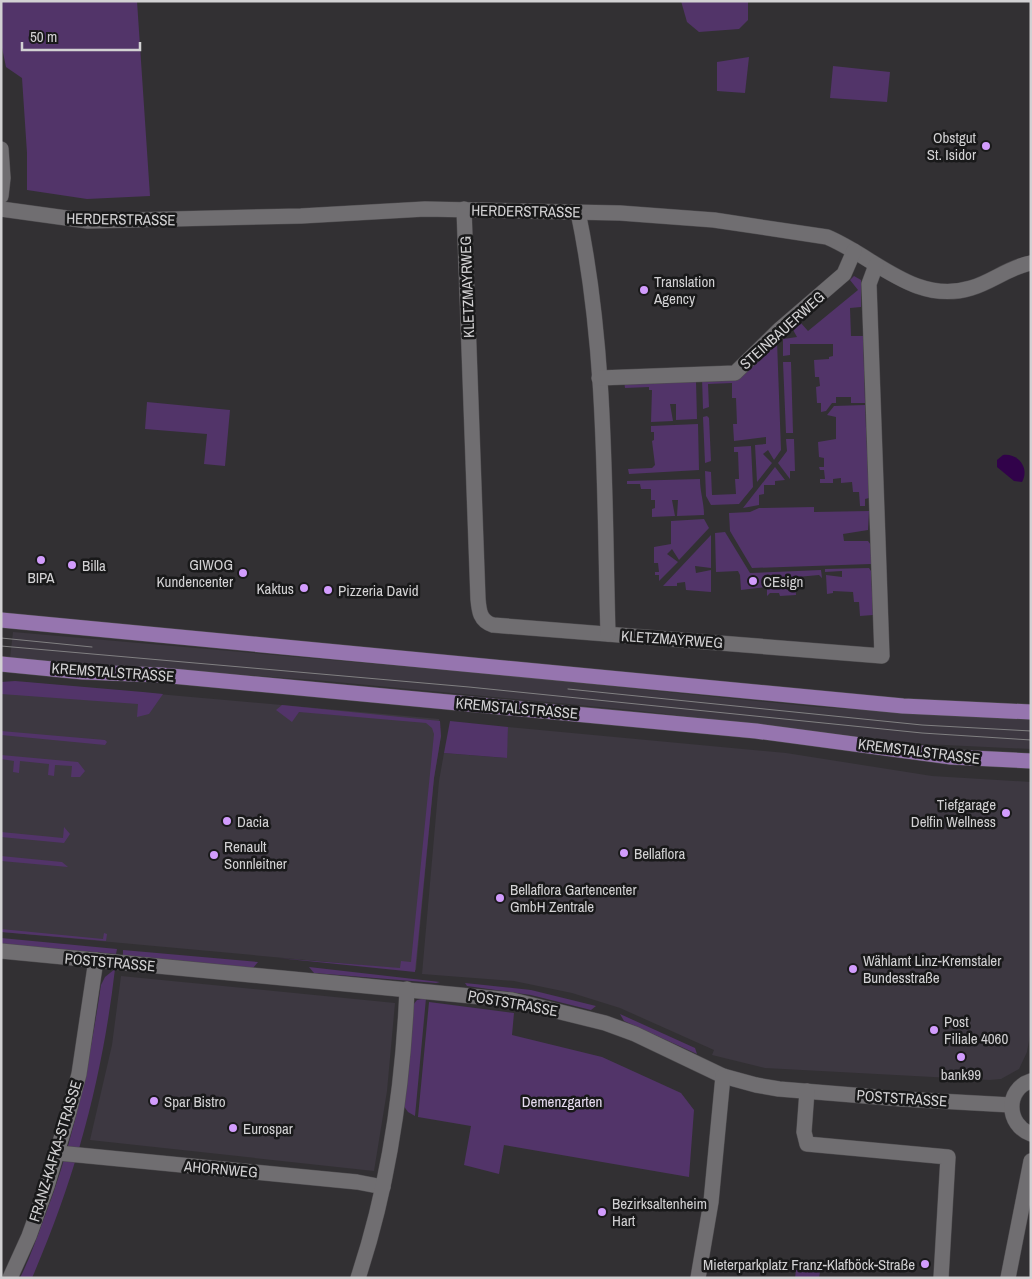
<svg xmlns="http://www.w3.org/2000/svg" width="1032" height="1279" viewBox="0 0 1032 1279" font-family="'Archivo Narrow',sans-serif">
  <rect width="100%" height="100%" fill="#323033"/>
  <g fill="#3d3841">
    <polygon points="13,632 468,672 817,707 1031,720 1031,749 924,744 631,710 315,680 160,669 111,668 10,658"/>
    <polygon points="1,682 23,682 439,719 441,736 434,778 416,970 1,932"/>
    <polygon points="508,727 786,753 932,776 1031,782 1031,1030 1027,1052 1019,1069 1001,1079 989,1080 765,1068 712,1055 714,1050 620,1008 572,993 514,981 422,974 439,781 444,753 506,758"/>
    <polygon points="121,976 395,1003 387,1091 374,1171 90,1140 112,1045"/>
  </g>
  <g fill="#523469">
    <polygon points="1,1 137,1 150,196 87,199 27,190 27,153 22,78 6,67 1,43"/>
    <polygon points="681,1 748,1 748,20 739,29 699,32 687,22"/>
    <polygon points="749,57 745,93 717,91 717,62"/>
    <polygon points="833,66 890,72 887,102 830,98"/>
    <polygon points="854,276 861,280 861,307 850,308 851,336 863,336 865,403 851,403 851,397 836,397 836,403 832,403 826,411 821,412 821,403 817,403 816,387 820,386 819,377 815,377 814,360 829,359 829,357 833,356 833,344 790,344 790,355 783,356 783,339 797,337 792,328 800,322 808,331 858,290 850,280"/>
    <polygon points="777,341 781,450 774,460 768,450 763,454 772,463 757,482 755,445 766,444 766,437 734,441 733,424 737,424 736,398 732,398 732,383 708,384 709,407 703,409 702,378 741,376"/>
    <polygon points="783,362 791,362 793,433 786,433"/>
    <polygon points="624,381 696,381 697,419 676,420 676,404 670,404 673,421 651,422 652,390 649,390 649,387 625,388"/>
    <polygon points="147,402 230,410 225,466 204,464 207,434 145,429"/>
    <polygon points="865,405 869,498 865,499 865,506 860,506 859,492 853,492 852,482 841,483 841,478 833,479 833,483 820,483 820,479 825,479 824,470 820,470 819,467 824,467 824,458 819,457 818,442 836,439 836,417 827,415 834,406"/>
    <polygon points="707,416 709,418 711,461 705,463 703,417"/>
    <polygon points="698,424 699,470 629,474 628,469 652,468 655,465 652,441 654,440 654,432 651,432 651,426"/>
    <polygon points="786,439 794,439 795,471 790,471 790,479 778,463 787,451"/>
    <polygon points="751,446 753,487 739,504 711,505 706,496 705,471 711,472 712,495 736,494 735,479 739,479 738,452 734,452 734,447"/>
    <polygon points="775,467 785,480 775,481 775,485 764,485 764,494 759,495 759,505 743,508"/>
    <path d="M700,479C700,492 704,502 704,515L677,516L678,500H672L675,516L652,517V509L655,508V500H651V489H641L640,484H627V481Z"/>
    <polygon points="814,507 814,512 869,511 868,530 843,534 844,541 868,541 871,545 871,564 752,568 730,531 729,513 750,512 759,508"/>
    <polygon points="704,519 709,528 679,560 672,549 667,554 678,562 659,581 659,575 655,575 655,572 659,572 658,563 654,563 654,547 671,544 671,521"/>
    <polygon points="725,532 750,573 821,570 822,578 819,575 797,577 795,580 796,595 780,596 779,593 770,593 767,596 767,587 741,590 740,575 738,571 716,572 715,533"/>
    <polygon points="711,535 711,568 695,566 696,573 711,570 711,592 686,590 685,582 677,583 677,586 663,586"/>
    <polygon points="869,568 871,571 873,615 860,616 859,602 854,602 853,592 833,591 833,593 827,594 826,575 842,577 842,571 825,572 825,569"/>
    <polygon points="15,681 143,692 163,694 149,714 137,717 138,704 1,694 1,682"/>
    <polygon points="282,705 440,721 441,736 434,778 415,972 278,958 400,968 401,961 411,962 434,734 432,728 426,723 299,712 292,722 276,710"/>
    <polygon points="450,721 508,727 507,758 444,753"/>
    <polygon points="1,731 105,740 107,742 105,745 1,735"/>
    <polygon points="1,755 78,762 85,771 80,777 71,777 72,766 55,765 54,776 48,775 49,764 20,761 19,773 13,772 14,761 1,759"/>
    <polygon points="64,827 70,834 64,843 1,837 1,832 63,838"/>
    <polygon points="1,856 62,862 68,867 1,861"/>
    <polygon points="1,929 103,939 104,933 107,934 106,941 1,932"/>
    <polygon points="1,938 117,949 116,954 1,944"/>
    <polygon points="123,950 258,962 253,968 123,955"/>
    <polygon points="309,967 440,982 436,983 314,973"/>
    <path d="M115,969C102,1080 76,1176 32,1278H20C29,1260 36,1240 43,1221C73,1144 89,1066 101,985L105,977Z"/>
    <polygon points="465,983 531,990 596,1006 591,1010 531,995 467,986"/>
    <polygon points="426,998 415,1116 408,1112 403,1105 413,1005 417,1000"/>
    <polygon points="429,1002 514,1013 512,1035 602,1057 681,1093 694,1110 689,1177 504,1145 499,1174 464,1165 471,1126 418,1117"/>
    <polygon points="620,1014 695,1048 697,1054 624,1021"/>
    <polygon points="796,1270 820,1272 819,1278 795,1278"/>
  </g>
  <path fill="#31024a" d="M1003,455C1018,453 1030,468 1022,482L1014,481L997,467V460Z"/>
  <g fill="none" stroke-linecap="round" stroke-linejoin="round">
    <defs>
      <g id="minor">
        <polyline points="1,149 3,178 1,196"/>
        <path d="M1,209L88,221L301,216L425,209L620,213L714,220L827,237C875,257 915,305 971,288C992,282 1009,267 1031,263"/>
        <path d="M464,209L478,599C479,611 480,621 493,625L882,656L869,284L876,265"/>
        <path d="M578,212C607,350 604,494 608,634"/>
        <polyline points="599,378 735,373 779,330 844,274 854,251"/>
        <polyline points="1,951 512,1000 605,1023 635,1034 723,1076 756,1085 779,1089 902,1099 1011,1105"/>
        <path d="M1031,1081C1005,1089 1006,1125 1031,1134"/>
        <polyline points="807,1091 804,1132 807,1144 948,1157 941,1278"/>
        <polyline points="58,1153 357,1182 383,1187"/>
        <polyline points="10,1278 29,1236 47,1186 69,1112 79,1074 96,960"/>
        <path d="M358,1278C389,1185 403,1087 407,989"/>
        <polyline points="698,1278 711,1202 723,1076"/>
        <polyline points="1008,1278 1031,1161"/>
      </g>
      <g id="major">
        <polyline points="1,620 903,706 1031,712"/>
        <polyline points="1,664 83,672 161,675 756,731 951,757 1031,761"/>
      </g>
    </defs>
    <use href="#minor" stroke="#4e4c4f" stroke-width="16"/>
    <use href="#major" stroke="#4e4c4f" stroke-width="16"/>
    <use href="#minor" stroke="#706e71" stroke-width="15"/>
    <use href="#major" stroke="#9675af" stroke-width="15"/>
    <g stroke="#818082" stroke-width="1">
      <polyline points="1,638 92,647"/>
      <polyline points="1,646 469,687 922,733 1031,740"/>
      <polyline points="568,689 922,725 1031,731"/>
    </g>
  </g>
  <g fill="#d29cfd" stroke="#19191a" stroke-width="2">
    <circle cx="986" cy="146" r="5"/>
    <circle cx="644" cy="290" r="5"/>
    <circle cx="41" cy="560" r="5"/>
    <circle cx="72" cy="565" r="5"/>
    <circle cx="243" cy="573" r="5"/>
    <circle cx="753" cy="581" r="5"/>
    <circle cx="304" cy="588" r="5"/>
    <circle cx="328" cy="590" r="5"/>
    <circle cx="1006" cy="813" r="5"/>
    <circle cx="227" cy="821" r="5"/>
    <circle cx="624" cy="853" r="5"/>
    <circle cx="214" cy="855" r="5"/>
    <circle cx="500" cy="898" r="5"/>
    <circle cx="853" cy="969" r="5"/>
    <circle cx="934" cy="1030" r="5"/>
    <circle cx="961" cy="1057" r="5"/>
    <circle cx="154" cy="1101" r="5"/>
    <circle cx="233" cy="1128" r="5"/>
    <circle cx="602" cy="1212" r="5"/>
    <circle cx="925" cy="1264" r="5"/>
  </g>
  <g text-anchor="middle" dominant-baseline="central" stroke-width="5" stroke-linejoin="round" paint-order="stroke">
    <g font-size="15" fill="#d2d1d3" stroke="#19191a" text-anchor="start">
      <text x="976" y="137" text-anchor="end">Obstgut<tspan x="976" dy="17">St. Isidor</tspan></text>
      <text x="654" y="281">Translation<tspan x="654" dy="17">Agency</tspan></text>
      <text x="233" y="564" text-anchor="end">GIWOG<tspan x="233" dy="17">Kundencenter</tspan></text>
      <text x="82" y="565">Billa</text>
      <text x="41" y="577" text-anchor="middle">BIPA</text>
      <text x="763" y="581">CEsign</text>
      <text x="294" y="588" text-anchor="end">Kaktus</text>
      <text x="338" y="590">Pizzeria David</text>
      <text x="996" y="804" text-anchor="end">Tiefgarage<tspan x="996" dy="17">Delfin Wellness</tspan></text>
      <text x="237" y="821">Dacia</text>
      <text x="224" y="846">Renault<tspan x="224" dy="17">Sonnleitner</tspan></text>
      <text x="634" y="853">Bellaflora</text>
      <text x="510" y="889">Bellaflora Gartencenter<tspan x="510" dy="17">GmbH Zentrale</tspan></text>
      <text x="863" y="960">Wählamt Linz-Kremstaler<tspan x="863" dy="17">Bundesstraße</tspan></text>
      <text x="944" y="1021">Post<tspan x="944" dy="17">Filiale 4060</tspan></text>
      <text x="961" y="1074" text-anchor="middle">bank99</text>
      <text x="164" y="1101">Spar Bistro</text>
      <text x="243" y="1128">Eurospar</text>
      <text x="612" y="1203">Bezirksaltenheim<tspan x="612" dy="17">Hart</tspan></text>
      <text x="915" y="1264" text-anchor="end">Mieterparkplatz Franz-Klafböck-Straße</text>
    </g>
    <g font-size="15" fill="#d2d1d3" stroke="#19191a">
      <text transform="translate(526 211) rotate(1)">HERDERSTRASSE</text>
      <text transform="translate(121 219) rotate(1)">HERDERSTRASSE</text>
      <text transform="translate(467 287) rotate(-92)">KLETZMAYRWEG</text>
      <text transform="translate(782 330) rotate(-42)">STEINBAUERWEG</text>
      <text transform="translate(672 639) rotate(4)">KLETZMAYRWEG</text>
      <text transform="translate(113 672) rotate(4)">KREMSTALSTRASSE</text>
      <text transform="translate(517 708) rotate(5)">KREMSTALSTRASSE</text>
      <text transform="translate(919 751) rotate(7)">KREMSTALSTRASSE</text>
      <text transform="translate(110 962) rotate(5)">POSTSTRASSE</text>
      <text transform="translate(513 1003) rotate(10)">POSTSTRASSE</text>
      <text transform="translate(902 1098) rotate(4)">POSTSTRASSE</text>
      <text transform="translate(55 1151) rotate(-73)">FRANZ-KAFKA-STRASSE</text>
      <text transform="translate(221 1169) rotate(5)">AHORNWEG</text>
    </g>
    <g font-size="15" fill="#e7dcf1" stroke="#19191a">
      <text x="562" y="1101">Demenzgarten</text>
    </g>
  </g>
  <rect width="1032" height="1279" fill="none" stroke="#d2d1d3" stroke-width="5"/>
  <path d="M22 42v8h118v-8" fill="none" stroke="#d2d1d3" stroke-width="2.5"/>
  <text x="30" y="42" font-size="15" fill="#d2d1d3" stroke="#19191a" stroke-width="4" paint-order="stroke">50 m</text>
</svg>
